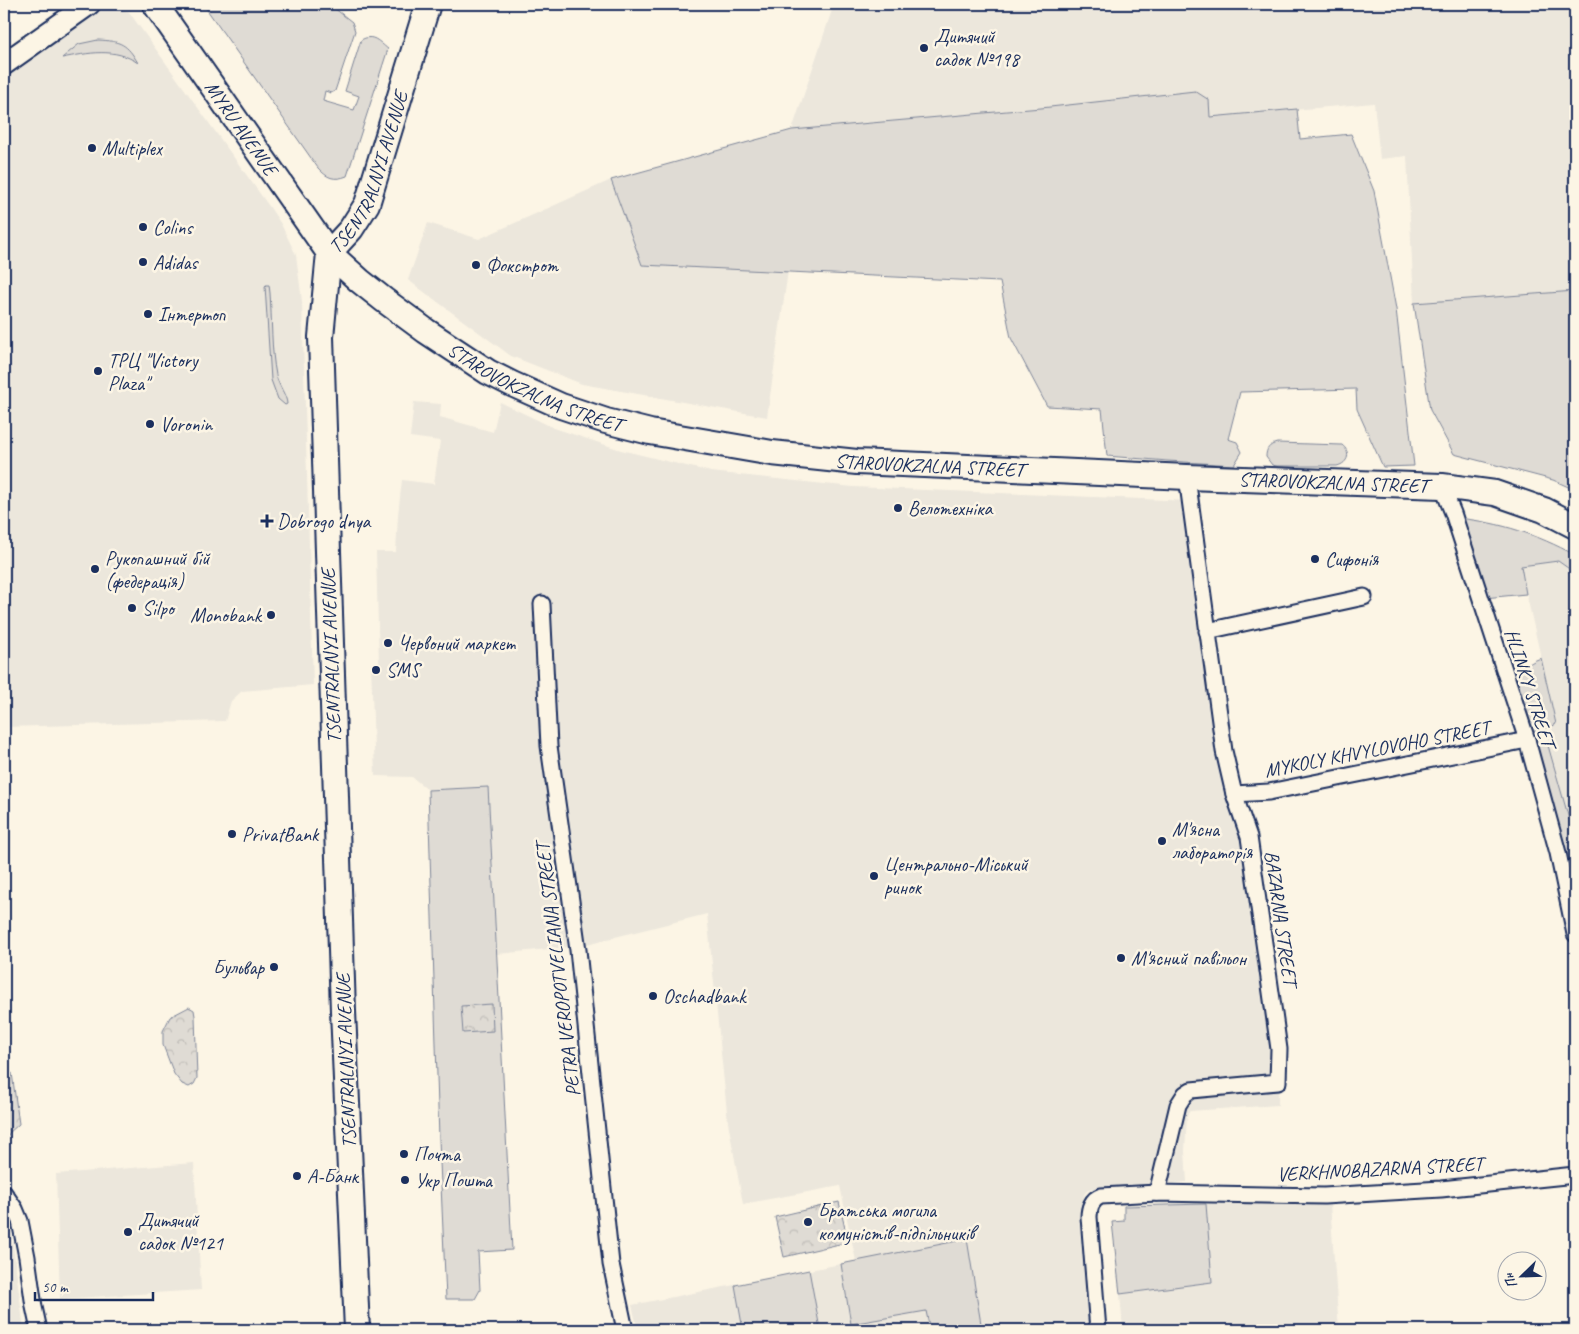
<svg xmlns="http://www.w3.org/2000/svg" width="1579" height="1334" viewBox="0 0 1579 1334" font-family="Caveat,sans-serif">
  <defs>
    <pattern id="forest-crowns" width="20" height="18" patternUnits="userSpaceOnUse" patternTransform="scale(1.25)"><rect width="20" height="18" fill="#dfdbd4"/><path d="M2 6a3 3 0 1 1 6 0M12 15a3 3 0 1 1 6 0" fill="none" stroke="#bfbcb8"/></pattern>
  </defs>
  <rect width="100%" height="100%" fill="#fcf5e5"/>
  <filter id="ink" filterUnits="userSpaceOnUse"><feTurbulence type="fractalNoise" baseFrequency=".02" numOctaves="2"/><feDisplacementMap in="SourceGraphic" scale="10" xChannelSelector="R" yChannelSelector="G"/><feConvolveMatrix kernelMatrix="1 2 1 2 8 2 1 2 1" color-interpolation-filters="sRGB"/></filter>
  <g filter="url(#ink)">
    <g fill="#ece7dc">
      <polygon points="112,4 129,12 271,209 281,224 296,255 302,301 313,685 242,691 231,701 225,721 4,727 4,74 98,9"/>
      <polygon points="834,4 1575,4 1575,291 1414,303 1407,156 1380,159 1374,103 1210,117 1041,108 792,130"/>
      <polygon points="611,180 642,265 788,271 767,417 582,384 511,356 408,280 428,223 479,239"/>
      <polygon points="414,402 441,404 440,417 493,432 500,402 554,428 621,450 711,472 853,487 1190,501 1279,1049 1278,1105 1190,1111 1188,1113 1187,1117 1185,1151 1187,1182 1088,1189 1084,1195 1082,1208 1092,1330 638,1330 632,1305 856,1261 840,1186 743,1204 728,1122 707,914 587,944 570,947 497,954 488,788 428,790 412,777 375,776 371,664 379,663 376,552 396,552 398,515 402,480 434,484 440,441 410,437"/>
      <polygon points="1558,561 1575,573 1575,840 1547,742 1549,728 1556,723 1520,566"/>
      <polygon points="194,1163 201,1290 60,1299 56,1174"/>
      <polygon points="1330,1203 1339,1330 1123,1330 1120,1294 1212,1282 1206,1204"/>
      <polygon points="4,1205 8,1209 24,1330 4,1330"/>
    </g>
    <g fill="#dfdbd4" stroke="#7d8599">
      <path d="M203,4H329L352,22L355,31L335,91L331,93L325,91L323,101L354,110L359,96L345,91L361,40C373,33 379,42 388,49L347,176C334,181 327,178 318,168Z"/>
      <path d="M98,40C121,41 127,44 138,63C115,47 88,53 62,58L79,44Z"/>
      <polygon points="1195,91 1209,100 1210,117 1297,109 1300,139 1351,134 1374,191 1396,309 1414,466 1383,467 1357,409 1356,389 1240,392 1228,439 1237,442 1242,452 1234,465 1168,461 1107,456 1102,409 1047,406 1011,338 1000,282 642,265 611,180 792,130 1041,108"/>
      <path d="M266,285H269L270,293C272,319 271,350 276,375C278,385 287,396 287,404L285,405L278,399L271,380L265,286Z"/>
      <polygon points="1575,291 1575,490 1553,480 1454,454 1430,410 1414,303"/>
      <path d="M1277,443L1342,445C1351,452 1349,463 1337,466H1277L1272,465L1266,457C1266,449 1269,445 1277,443Z"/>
      <path d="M1458,518C1502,523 1536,534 1575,555V573L1558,561L1521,566L1526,594L1484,598Z"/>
      <path d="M1541,658L1556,724L1549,728L1527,733L1512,687C1519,673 1526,663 1541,658Z"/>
      <polygon points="1547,742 1575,840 1575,907 1533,746"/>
      <polygon points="488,787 512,1250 478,1252 480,1290 475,1299 446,1299 439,1139 428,790"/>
      <polygon points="1206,1204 1212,1282 1120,1294 1112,1222 1124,1221 1124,1206"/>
      <polygon points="967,1239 982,1330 930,1330 926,1311 851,1324 841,1264"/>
      <polygon points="809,1270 820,1329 743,1330 735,1285"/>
    </g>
    <g fill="url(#forest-crowns)" stroke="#7d8599">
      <polygon points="492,1004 493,1031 463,1033 461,1006"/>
      <polygon points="189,1007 194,1010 195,1016 197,1078 194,1084 189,1087 182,1084 174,1074 163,1045 163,1031 170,1017"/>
      <polygon points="4,1073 12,1073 19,1124 9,1133 4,1149"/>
      <polygon points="839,1202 848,1242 784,1257 775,1217"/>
    </g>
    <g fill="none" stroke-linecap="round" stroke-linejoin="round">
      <defs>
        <g id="street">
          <polyline points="1442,486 1453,513 1527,740 1558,853 1575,934"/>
          <polyline points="542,604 549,746 578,950 611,1264 625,1330"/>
          <polyline points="1207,631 1364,597"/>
          <polyline points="1234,794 1269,792 1527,740"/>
          <polyline points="4,1193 15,1209 20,1221 27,1257 34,1307 39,1330"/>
          <polyline points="1157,1193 1178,1105 1185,1094 1191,1090 1278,1082 1279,1049 1249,837 1234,794 1224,751 1187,477"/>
          <path d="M1098,1330L1089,1217C1089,1208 1092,1199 1101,1196L1157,1193L1324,1196L1441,1189L1575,1175"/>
        </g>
        <polyline id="secondary" points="4,64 89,4"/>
        <g id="primary">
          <path id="s1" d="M155,4L329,253L360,281L384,300L426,331L488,372L512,384L561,406L606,421L650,432L772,453L857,462L1187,477L1442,486L1495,493L1544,510L1575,526"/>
          <path id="s2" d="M357,1330L343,1011L321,337L329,253L351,229L367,204L428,4"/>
        </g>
      </defs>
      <use href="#street" stroke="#1b2f5e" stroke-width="19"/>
      <use href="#secondary" stroke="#1b2f5e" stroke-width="25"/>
      <use href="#primary" stroke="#1b2f5e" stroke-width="28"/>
      <use href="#street" stroke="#fcf5e5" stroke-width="15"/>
      <use href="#secondary" stroke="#fcf5e5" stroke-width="21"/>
      <use href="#primary" stroke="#fcf5e5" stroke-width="24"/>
    </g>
  </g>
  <g fill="#1b2f5e" stroke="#fcf5e5" stroke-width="2">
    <circle cx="924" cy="48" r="5"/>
    <circle cx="92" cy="148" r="5"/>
    <circle cx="143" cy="227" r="5"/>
    <circle cx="143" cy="262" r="5"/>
    <circle cx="476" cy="265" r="5"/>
    <circle cx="148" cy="314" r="5"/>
    <circle cx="98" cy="371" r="5"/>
    <circle cx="150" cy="424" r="5"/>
    <circle cx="898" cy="508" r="5"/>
    <path d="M264.5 513.5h5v5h5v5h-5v5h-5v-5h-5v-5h5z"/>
    <circle cx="1315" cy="559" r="5"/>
    <circle cx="95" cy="569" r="5"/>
    <circle cx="132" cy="608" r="5"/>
    <circle cx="271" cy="615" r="5"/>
    <circle cx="388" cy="643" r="5"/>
    <circle cx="376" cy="670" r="5"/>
    <circle cx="232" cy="834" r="5"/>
    <circle cx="1162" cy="841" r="5"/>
    <circle cx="874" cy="876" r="5"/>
    <circle cx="1121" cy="958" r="5"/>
    <circle cx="274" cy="967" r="5"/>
    <circle cx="653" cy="996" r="5"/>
    <circle cx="404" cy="1154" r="5"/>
    <circle cx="297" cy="1176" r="5"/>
    <circle cx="405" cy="1180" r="5"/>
    <circle cx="808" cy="1222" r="5"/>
    <circle cx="128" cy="1232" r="5"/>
  </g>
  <g text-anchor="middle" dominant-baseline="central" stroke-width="5" stroke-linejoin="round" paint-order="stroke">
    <g font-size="20" fill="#1b2f5e" stroke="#fcf5e5" text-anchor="start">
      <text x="934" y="36">Дитячий<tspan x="934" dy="23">садок №198</tspan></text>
      <text x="102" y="148">Multiplex</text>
      <text x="153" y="227">Colins</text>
      <text x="153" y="262">Adidas</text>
      <text x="486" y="265">Фокстрот</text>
      <text x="158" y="314">Інтертоп</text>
      <text x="108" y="360">ТРЦ "Victory<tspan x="108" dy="23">Plaza"</tspan></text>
      <text x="160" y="424">Voronin</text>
      <text x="908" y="508">Велотехніка</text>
      <text x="277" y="521">Dobrogo dnya</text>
      <text x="105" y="558">Рукопашний бій<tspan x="105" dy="23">(федерація)</tspan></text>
      <text x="1325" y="559">Сифонія</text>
      <text x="142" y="608">Silpo</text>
      <text x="261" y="615" text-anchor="end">Monobank</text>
      <text x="398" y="643">Червоний маркет</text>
      <text x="386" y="670">SMS</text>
      <text x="1172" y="829">М'ясна<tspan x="1172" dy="23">лабораторія</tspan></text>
      <text x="242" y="834">PrivatBank</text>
      <text x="884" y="864">Центрально-Міський<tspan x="884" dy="23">ринок</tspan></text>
      <text x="1131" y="958">М'ясний павільон</text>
      <text x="264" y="967" text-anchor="end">Бульвар</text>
      <text x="663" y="996">Oschadbank</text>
      <text x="414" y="1154">Почта</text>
      <text x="307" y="1176">А-Банк</text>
      <text x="415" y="1180">Укр Пошта</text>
      <text x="818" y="1210">Братська могила<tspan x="818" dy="23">комуністів-підпільників</tspan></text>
      <text x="138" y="1220">Дитячий<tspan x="138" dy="23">садок №121</tspan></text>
    </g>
    <g font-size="20" fill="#1b2f5e" stroke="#fcf5e5">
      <text stroke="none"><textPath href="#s1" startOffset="151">MYRU AVENUE</textPath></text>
      <text stroke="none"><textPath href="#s2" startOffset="1170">TSENTRALNYI AVENUE</textPath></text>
      <text stroke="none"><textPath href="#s1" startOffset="552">STAROVOKZALNA STREET</textPath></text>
      <text stroke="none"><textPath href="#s1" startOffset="958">STAROVOKZALNA STREET</textPath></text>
      <text stroke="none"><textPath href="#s1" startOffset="1362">STAROVOKZALNA STREET</textPath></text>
      <text transform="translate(331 656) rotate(-92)">TSENTRALNYI AVENUE</text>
      <text transform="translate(1530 688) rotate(72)">HLINKY STREET</text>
      <text transform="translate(1377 749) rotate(-11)">MYKOLY KHVYLOVOHO STREET</text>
      <text transform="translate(1281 918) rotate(82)">BAZARNA STREET</text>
      <text transform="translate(558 970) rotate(-97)">PETRA VEROPOTVELIANA STREET</text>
      <text transform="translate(346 1061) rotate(-92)">TSENTRALNYI AVENUE</text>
      <text transform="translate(1380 1169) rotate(-3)">VERKHNOBAZARNA STREET</text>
    </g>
  </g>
  <rect width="1579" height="1334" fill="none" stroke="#fcf5e5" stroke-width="20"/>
  <rect x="10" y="10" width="1559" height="1314" fill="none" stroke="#1b2f5e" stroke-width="2" filter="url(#ink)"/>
  <g transform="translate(1522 1276) rotate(247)"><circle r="24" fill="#fcf5e5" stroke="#a2a6af"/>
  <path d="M0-4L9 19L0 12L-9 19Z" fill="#1b2f5e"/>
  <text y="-8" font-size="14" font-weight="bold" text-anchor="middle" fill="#1b2f5e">Пн</text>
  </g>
  <path d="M35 1292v8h118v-8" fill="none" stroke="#1b2f5e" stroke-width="2.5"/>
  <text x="42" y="1292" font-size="15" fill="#1b2f5e" stroke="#fcf5e5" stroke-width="4" paint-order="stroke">50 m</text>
</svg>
